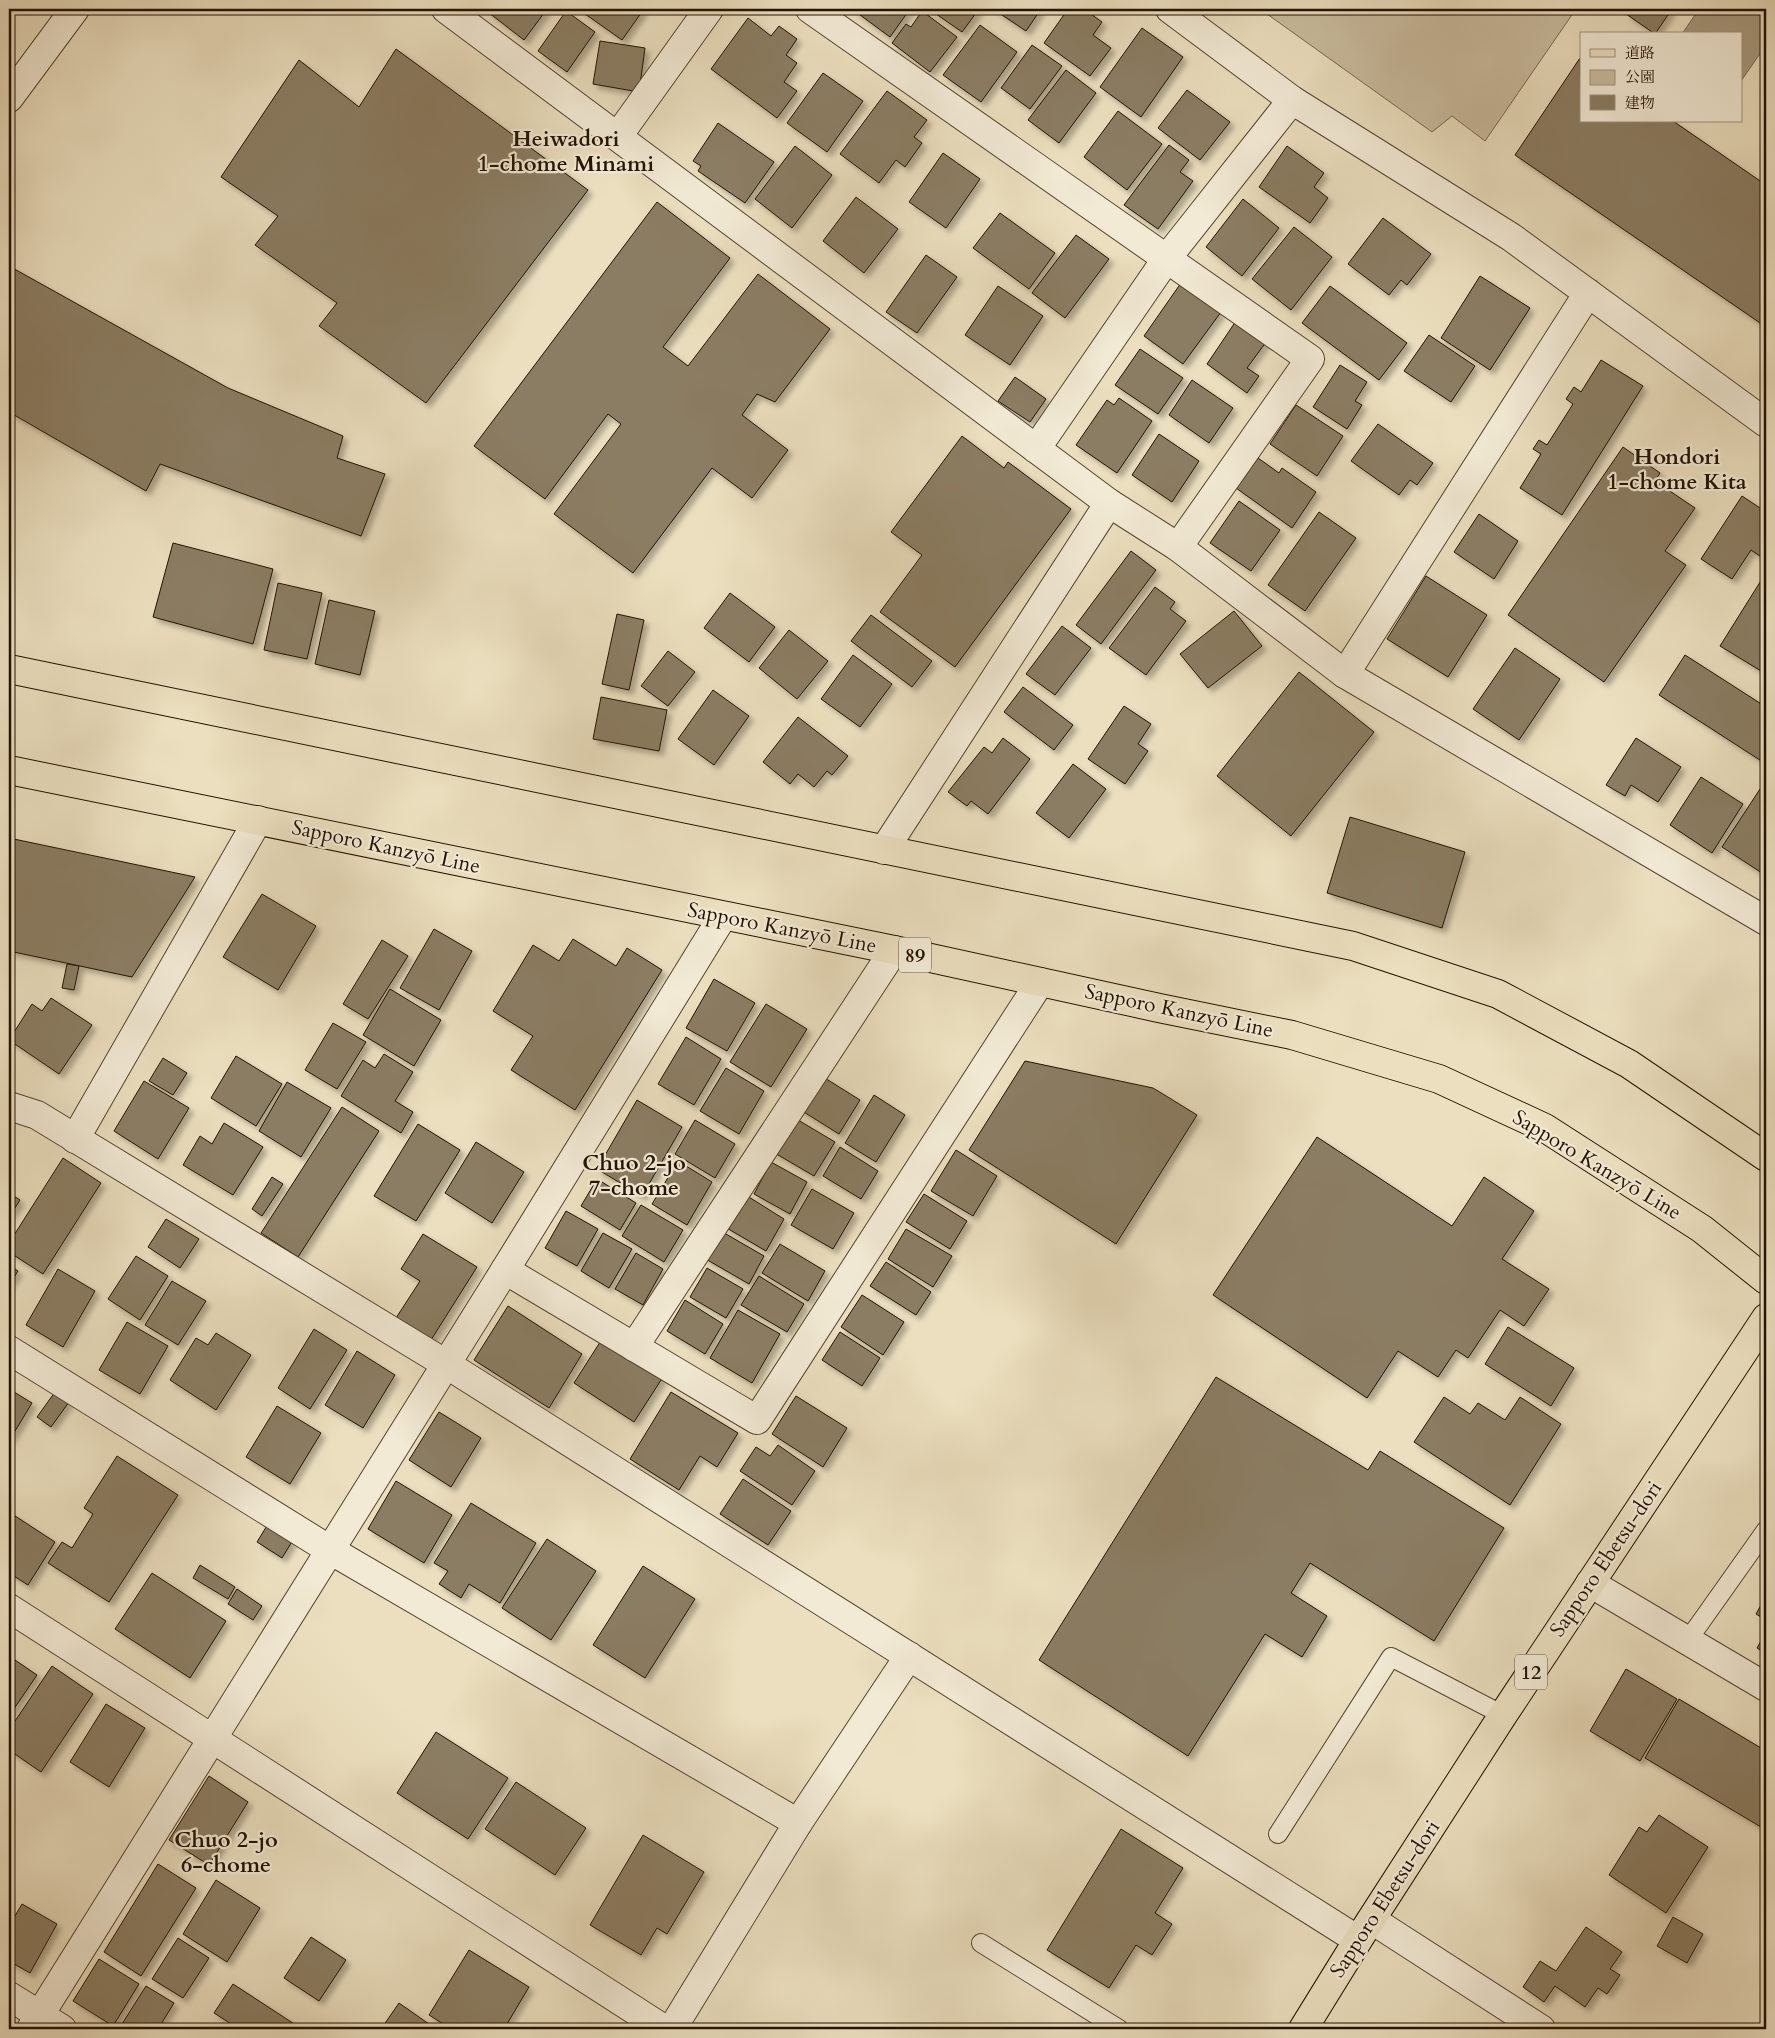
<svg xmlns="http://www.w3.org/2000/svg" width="1775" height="2038" viewBox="0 0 1775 2038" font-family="Cardo,'Noto Serif JP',serif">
  <defs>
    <filter id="shadow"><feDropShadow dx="4.5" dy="4.5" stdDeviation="2.5" flood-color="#0004"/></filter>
  </defs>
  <rect width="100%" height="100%" fill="#ebdfbf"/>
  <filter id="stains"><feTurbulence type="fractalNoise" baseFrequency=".004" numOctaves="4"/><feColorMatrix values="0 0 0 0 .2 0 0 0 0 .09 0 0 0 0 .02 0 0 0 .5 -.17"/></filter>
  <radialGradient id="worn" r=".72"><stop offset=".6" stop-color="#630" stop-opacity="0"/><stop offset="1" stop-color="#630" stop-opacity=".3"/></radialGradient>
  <polygon fill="#c9bc9f" stroke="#766750" points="1260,9 1576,9 1485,141 1452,116 1432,132"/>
  <polygon fill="#a7997e" stroke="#72634c" points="1699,9 1766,9 1766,45 1741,81 1741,34 1682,34"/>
  <g fill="#8b7d63" stroke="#221200" filter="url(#shadow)">
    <polygon points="484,9 547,9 524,40"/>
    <polygon points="578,9 644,9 622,40"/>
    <polygon points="852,9 910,9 890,37"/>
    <polygon points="929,9 979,9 962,32"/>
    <polygon points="993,9 1041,9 1026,31"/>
    <polygon points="1068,9 1084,9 1102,22 1093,35 1111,48 1090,76 1044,43"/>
    <polygon points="1630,9 1672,9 1655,34 1626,14"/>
    <polygon points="566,11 595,32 567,72 538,51"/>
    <polygon points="922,11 957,37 930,72 892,43 906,24 911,27"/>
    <polygon points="748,18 771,36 779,26 797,39 786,55 797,63 784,82 797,91 777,118 711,69"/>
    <polygon points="980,25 1017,52 981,102 943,75"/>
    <polygon points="1142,28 1183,57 1141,117 1100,87"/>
    <polygon points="600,41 645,48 639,92 593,84"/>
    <polygon points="1032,45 1062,66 1030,109 1001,88"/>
    <polygon points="396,49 588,190 426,403 319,326 337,303 255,245 278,216 221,177 299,60 359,107"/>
    <polygon points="1580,58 1581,121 1673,121 1766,185 1766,327 1515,155"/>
    <polygon points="1066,70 1096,93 1059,143 1028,120"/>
    <polygon points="823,73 863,101 827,152 787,123"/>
    <polygon points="1187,90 1230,122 1200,160 1158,128"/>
    <polygon points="887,91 927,120 914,137 922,143 905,167 896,160 879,183 840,154"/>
    <polygon points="1118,111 1162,144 1127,190 1084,157"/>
    <polygon points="718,123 774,162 745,203 698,171 701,166 693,161"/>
    <polygon points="1169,145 1189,160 1180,172 1193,181 1158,229 1124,205"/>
    <polygon points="795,146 832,175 792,228 755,199"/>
    <polygon points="1287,146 1324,173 1314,187 1328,198 1310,223 1259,187"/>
    <polygon points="943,153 980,179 946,228 909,202"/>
    <polygon points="856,197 898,229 864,273 823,241"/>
    <polygon points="1243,199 1279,228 1242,276 1206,247"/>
    <polygon points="657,202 730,258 663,347 688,366 758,274 830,329 775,402 757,394 742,415 788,450 752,498 712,468 633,573 554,514 621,424 608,414 545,499 474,446"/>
    <polygon points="1000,213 1055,253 1029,289 973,248"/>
    <polygon points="1383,218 1431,254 1407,285 1401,280 1389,295 1348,264"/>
    <polygon points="1294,227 1332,257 1291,310 1252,279"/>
    <polygon points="1076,235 1109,259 1065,318 1032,293"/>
    <polygon points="926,255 957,277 917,333 886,312"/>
    <polygon points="9,266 228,388 343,436 337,458 385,474 361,536 160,464 146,491 9,412"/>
    <polygon points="1480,276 1530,308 1490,370 1441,338"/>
    <polygon points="1181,283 1221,312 1183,364 1144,336"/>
    <polygon points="998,286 1043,316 1010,365 965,335"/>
    <polygon points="1330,286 1407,343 1379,380 1302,323"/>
    <polygon points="1236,321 1266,342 1247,368 1259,376 1247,393 1207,364"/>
    <polygon points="1429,335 1475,366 1451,402 1404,371"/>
    <polygon points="1140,349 1183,378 1158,414 1115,385"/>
    <polygon points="1601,360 1643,386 1562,515 1520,488 1541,454 1533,449 1539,440 1547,445 1573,404 1566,399 1574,387 1581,392"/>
    <polygon points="1340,365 1367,382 1355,401 1362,405 1347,429 1313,407"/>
    <polygon points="1015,377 1046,399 1030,422 998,401"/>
    <polygon points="1192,380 1233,408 1209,443 1169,415"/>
    <polygon points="1119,398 1152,421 1117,473 1076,445 1107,400 1114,405"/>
    <polygon points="1296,405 1343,436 1317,476 1270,444"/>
    <polygon points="1378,424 1433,463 1417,485 1410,480 1399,495 1351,461"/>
    <polygon points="1159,434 1199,461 1172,502 1132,475"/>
    <polygon points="962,436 1004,468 1008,462 1071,509 955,667 880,612 922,555 891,532"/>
    <polygon points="1623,447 1660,473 1655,481 1695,508 1665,551 1686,565 1604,682 1508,615"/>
    <polygon points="1258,458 1279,473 1282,468 1316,492 1292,528 1236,488"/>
    <polygon points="1742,496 1766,512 1766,560 1751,550 1732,579 1701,559"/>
    <polygon points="1239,501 1280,530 1251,571 1210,543"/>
    <polygon points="1319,512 1356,538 1305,611 1268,585"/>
    <polygon points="1479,514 1518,541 1494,579 1454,552"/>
    <polygon points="173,543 273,569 253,644 153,617"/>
    <polygon points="1131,551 1156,570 1101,644 1076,625"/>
    <polygon points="1426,576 1487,615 1448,677 1387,639"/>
    <polygon points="1762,579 1766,582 1766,674 1720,646"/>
    <polygon points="278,583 322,593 307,659 264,650"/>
    <polygon points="1155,587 1175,602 1170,609 1186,621 1146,675 1109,648"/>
    <polygon points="730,593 775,627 749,662 704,628"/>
    <polygon points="329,600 375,611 360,675 315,664"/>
    <polygon points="1234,611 1262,646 1208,688 1180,654"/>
    <polygon points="617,614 644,620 629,690 602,684"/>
    <polygon points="871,615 932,661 912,687 851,641"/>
    <polygon points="1062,626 1091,648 1055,695 1026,674"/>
    <polygon points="789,630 828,661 797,699 759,668"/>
    <polygon points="1515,648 1560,679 1519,740 1473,709"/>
    <polygon points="668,651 695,672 668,706 641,686"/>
    <polygon points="853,655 892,684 860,727 821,699"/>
    <polygon points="1685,655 1766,707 1766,764 1659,695"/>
    <polygon points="1299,672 1374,732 1291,836 1217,776"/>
    <polygon points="1023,687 1073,725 1054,750 1004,712"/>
    <polygon points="713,690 749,716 714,765 678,739"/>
    <polygon points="601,697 667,710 659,751 593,739"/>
    <polygon points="1124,706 1151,724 1138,744 1148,751 1125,784 1088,759"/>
    <polygon points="798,717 848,756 832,775 827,771 814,787 798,774 790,784 763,762"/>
    <polygon points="1003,738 1030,759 988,814 971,801 967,806 948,792 984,747 992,753"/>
    <polygon points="1636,738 1681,767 1658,802 1631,785 1625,796 1606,785"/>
    <polygon points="1073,764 1106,789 1069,838 1036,813"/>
    <polygon points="1701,777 1743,804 1712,853 1670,825"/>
    <polygon points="1760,789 1766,793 1766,866 1762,873 1722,847"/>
    <polygon points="1350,817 1465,852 1442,928 1327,893"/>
    <polygon points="9,838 195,877 132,977 9,951"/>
    <polygon points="262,894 316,926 278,990 223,957"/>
    <polygon points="434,929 472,951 439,1010 400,988"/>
    <polygon points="573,939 616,966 627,948 662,970 575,1110 511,1070 533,1036 493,1011 533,945 559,961"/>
    <polygon points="382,940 408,956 368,1019 343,1004"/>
    <polygon points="67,964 79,966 74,990 62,988"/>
    <polygon points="714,979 755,1003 727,1051 686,1028"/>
    <polygon points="390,989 441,1020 414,1066 363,1035"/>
    <polygon points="51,998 92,1025 59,1074 9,1040 32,1004 42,1011"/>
    <polygon points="766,1004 807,1029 771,1087 730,1062"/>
    <polygon points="333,1023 366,1042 337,1089 305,1070"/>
    <polygon points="686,1037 721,1059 694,1105 658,1084"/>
    <polygon points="384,1054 413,1072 395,1101 413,1112 401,1133 341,1096 363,1060 375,1068"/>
    <polygon points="236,1056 282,1084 256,1126 211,1098"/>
    <polygon points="163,1058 187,1073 173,1095 149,1081"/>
    <polygon points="1025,1061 1153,1088 1197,1115 1116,1244 969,1150"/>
    <polygon points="726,1068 764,1091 739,1134 700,1111"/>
    <polygon points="820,1075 860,1100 839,1134 799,1109"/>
    <polygon points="144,1081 189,1108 158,1159 114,1131"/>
    <polygon points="287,1082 331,1108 301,1157 259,1131"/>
    <polygon points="874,1095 905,1115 876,1162 845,1143"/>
    <polygon points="637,1100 682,1127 642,1196 597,1169"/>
    <polygon points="342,1107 379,1131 298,1257 261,1233"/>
    <polygon points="793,1117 835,1142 814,1176 773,1152"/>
    <polygon points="695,1120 735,1144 715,1178 675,1154"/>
    <polygon points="224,1123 263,1147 233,1195 183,1165 200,1136 212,1144"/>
    <polygon points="418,1124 460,1150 416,1221 374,1196"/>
    <polygon points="1317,1137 1452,1226 1484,1177 1534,1211 1502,1259 1549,1289 1524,1326 1500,1310 1468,1358 1456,1350 1438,1377 1398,1351 1367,1398 1213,1295"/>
    <polygon points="476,1142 524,1172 492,1223 445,1193"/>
    <polygon points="840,1147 878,1171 861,1199 823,1176"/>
    <polygon points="956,1150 997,1176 973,1216 931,1191"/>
    <polygon points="63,1158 101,1183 43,1274 9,1252 9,1243"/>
    <polygon points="678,1161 712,1182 687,1225 652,1204"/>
    <polygon points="771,1162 807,1182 790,1214 754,1194"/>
    <polygon points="272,1177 283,1184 262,1216 252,1209"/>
    <polygon points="597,1179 636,1203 620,1230 581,1206"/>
    <polygon points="812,1189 854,1213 833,1249 791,1225"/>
    <polygon points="9,1193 20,1200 9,1217"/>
    <polygon points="744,1194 784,1219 766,1251 725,1227"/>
    <polygon points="924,1194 967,1221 950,1249 906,1222"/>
    <polygon points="641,1205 683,1230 664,1262 622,1236"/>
    <polygon points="566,1211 598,1229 577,1266 545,1248"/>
    <polygon points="166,1219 199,1239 180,1268 148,1247"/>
    <polygon points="906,1229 952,1256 933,1287 888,1259"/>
    <polygon points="719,1230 764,1256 749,1284 704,1258"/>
    <polygon points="603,1233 632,1249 609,1288 581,1271"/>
    <polygon points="423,1234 477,1267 431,1340 396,1318 420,1281 401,1269"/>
    <polygon points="780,1244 825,1271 808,1301 762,1273"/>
    <polygon points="636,1253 663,1269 643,1305 615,1289"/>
    <polygon points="136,1256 168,1276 140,1320 108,1299"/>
    <polygon points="886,1262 931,1292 916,1315 870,1286"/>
    <polygon points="9,1265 18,1271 9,1285"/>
    <polygon points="707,1268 743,1289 726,1318 690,1297"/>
    <polygon points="58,1269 95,1291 63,1347 26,1325"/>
    <polygon points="759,1276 804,1304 787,1332 741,1305"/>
    <polygon points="172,1281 206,1301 178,1345 145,1325"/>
    <polygon points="862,1295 904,1322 883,1355 841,1327"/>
    <polygon points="685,1300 723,1324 705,1354 667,1331"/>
    <polygon points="508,1306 582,1354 549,1408 474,1360"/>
    <polygon points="738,1310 780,1334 752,1383 710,1358"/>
    <polygon points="127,1322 168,1346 140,1394 99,1370"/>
    <polygon points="1508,1327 1574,1368 1551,1406 1485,1364"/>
    <polygon points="314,1329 347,1350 310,1409 278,1388"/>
    <polygon points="840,1332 880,1358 862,1386 822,1360"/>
    <polygon points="216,1333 251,1355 216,1410 170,1380 196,1338 208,1345"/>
    <polygon points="602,1339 663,1377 634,1422 574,1383"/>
    <polygon points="357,1351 395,1375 363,1428 325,1405"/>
    <polygon points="1216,1377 1368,1470 1380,1451 1504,1528 1434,1641 1310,1563 1291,1593 1327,1616 1302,1657 1265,1634 1188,1756 1039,1660"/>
    <polygon points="9,1389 32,1403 9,1441"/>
    <polygon points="55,1392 69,1402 51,1427 37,1417"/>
    <polygon points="671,1392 738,1433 717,1467 700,1456 679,1490 630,1459"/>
    <polygon points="796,1396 847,1428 823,1467 772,1434"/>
    <polygon points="1444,1397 1470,1414 1478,1403 1505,1420 1520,1397 1561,1424 1510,1505 1414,1442"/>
    <polygon points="277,1406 321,1433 290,1484 246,1457"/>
    <polygon points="439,1412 481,1438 451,1487 409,1460"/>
    <polygon points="778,1445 815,1471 792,1505 740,1471 756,1447 770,1456"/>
    <polygon points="117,1456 178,1495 109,1602 48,1563 62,1542 72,1548 93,1514 84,1508"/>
    <polygon points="743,1479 791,1511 768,1545 720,1514"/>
    <polygon points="396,1481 452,1515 424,1563 368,1529"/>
    <polygon points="471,1503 536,1543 500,1603 469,1584 461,1598 439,1584 448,1571 434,1563"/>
    <polygon points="9,1512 55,1542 28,1585 9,1573"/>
    <polygon points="268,1524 293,1540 282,1558 257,1542"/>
    <polygon points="547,1539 596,1571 551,1640 502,1608"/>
    <polygon points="200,1565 235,1587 228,1599 193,1578"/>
    <polygon points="643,1566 695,1599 645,1678 593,1645"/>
    <polygon points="152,1573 226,1621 190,1678 115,1629"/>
    <polygon points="237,1589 262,1606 253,1620 228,1604"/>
    <polygon points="1766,1596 1766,1620 1756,1614"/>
    <polygon points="1766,1632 1766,1654 1757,1648"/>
    <polygon points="9,1656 37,1675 9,1716"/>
    <polygon points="52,1666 93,1694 41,1772 9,1750 9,1730"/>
    <polygon points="1626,1669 1677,1699 1640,1761 1590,1731"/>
    <polygon points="1679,1699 1766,1751 1766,1830 1645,1758"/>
    <polygon points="106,1704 145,1728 109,1787 70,1762"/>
    <polygon points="436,1732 508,1778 468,1839 397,1793"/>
    <polygon points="209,1776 248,1802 209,1865 169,1840"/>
    <polygon points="516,1782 586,1828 555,1875 485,1829"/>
    <polygon points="1659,1815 1708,1847 1666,1913 1609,1875 1639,1827 1647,1832"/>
    <polygon points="1121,1829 1183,1868 1155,1913 1172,1924 1152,1955 1136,1945 1109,1988 1047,1950"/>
    <polygon points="643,1835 704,1872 667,1934 657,1928 641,1955 590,1925"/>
    <polygon points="158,1864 196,1888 141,1976 104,1952"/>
    <polygon points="216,1880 260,1908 227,1962 183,1934"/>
    <polygon points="22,1904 57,1924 30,1973 9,1961 9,1926"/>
    <polygon points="1673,1917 1703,1934 1687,1963 1657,1946"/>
    <polygon points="1586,1927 1622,1952 1610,1969 1620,1975 1607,1994 1598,1988 1585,2007 1555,1986 1544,2002 1523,1987 1540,1961 1556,1971"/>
    <polygon points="311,1937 346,1960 319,2001 284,1978"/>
    <polygon points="178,1938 209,1958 183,1998 152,1979"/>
    <polygon points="469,1950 529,1987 504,2029 451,2029 429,2015"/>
    <polygon points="99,1959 139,1984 113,2026 73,2001"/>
    <polygon points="233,1984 302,2029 239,2029 214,2013"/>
    <polygon points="146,1986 174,2003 158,2029 130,2029 122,2024"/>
    <polygon points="399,2003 436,2029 381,2029"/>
  </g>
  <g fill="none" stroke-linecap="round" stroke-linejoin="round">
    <defs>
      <g id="service">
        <polyline points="1688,1640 1766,1530"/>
        <polyline points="1278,1834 1391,1657 1503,1715"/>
        <polyline points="981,1943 1119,2029"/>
      </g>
      <g id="minor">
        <polyline points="446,9 1109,503 1178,547 1345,674 1766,921"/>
        <polyline points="810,9 1310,359 1178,547"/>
        <polyline points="1170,9 1292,100 1511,237 1766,423"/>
        <polyline points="618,136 709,9"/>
        <polyline points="1036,449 1167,258 1292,100"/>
        <polyline points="1345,674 1588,293"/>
        <polyline points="884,850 1109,503"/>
        <polyline points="9,1106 37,1115 446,1364 1358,1940"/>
        <polyline points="75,1139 258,820"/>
        <polyline points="505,1270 757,1420 1040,982"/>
        <polyline points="634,1347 894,950"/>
        <polyline points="9,1350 330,1550 798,1823"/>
        <polyline points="1590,1583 1766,1687"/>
        <polyline points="9,1608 664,2029"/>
        <polyline points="1372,1920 1541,2029"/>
        <polyline points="9,1996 62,2029"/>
        <polyline points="31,2029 505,1270 723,916"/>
        <polyline points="672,2029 798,1823 909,1656"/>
      </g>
      <polyline id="tertiary" points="9,98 75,9"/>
      <g id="primary">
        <polyline points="9,669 1353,946 1498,994 1629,1064 1766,1157"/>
        <polyline points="9,770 894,950 1159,1008 1292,1035 1439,1079 1545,1128 1702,1229 1766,1280"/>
      </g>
      <polyline id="trunk" points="1303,2029 1358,1940 1503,1715 1766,1318"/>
    </defs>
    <use href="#service" stroke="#544530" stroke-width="20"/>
    <use href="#minor" stroke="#544530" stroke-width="30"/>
    <use href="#tertiary" stroke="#544530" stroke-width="30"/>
    <use href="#primary" stroke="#221200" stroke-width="30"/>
    <use href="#trunk" stroke="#221200" stroke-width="30"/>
    <use href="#service" stroke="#f2ead5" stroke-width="18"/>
    <use href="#minor" stroke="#f2ead5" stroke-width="28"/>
    <use href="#tertiary" stroke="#f2ead5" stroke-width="28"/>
    <use href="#primary" stroke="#ebdfbf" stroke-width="28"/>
    <use href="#trunk" stroke="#ebdfbf" stroke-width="28"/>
  </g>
  <g text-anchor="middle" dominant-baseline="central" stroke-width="4.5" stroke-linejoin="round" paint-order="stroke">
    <g fill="#f2ead5" stroke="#605340" stroke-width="1">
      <rect x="899" y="937.5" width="32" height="35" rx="4"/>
      <rect x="1515" y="1654.5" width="32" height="35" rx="4"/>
    </g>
    <g font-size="20" font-weight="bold" fill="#221200">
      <text x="915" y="955">89</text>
      <text x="1531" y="1672">12</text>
    </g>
    <g font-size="21" fill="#221200" stroke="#f2ead5">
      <text transform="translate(386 847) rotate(12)">Sapporo Kanzyō Line</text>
      <text transform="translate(782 928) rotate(11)">Sapporo Kanzyō Line</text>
      <text transform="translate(1179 1011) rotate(12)">Sapporo Kanzyō Line</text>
      <text transform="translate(1597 1165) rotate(31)">Sapporo Kanzyō Line</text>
      <text transform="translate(1606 1559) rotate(-56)">Sapporo Ebetsu-dori</text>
      <text transform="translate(1385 1899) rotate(-57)">Sapporo Ebetsu-dori</text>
    </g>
    <g font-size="22" font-weight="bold" fill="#221200" stroke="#f2ead5">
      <text x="566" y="139">Heiwadori<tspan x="566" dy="25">1-chome Minami</tspan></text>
      <text x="1677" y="457">Hondori<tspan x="1677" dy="25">1-chome Kita</tspan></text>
      <text x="634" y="1163">Chuo 2-jo<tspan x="634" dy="25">7-chome</tspan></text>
      <text x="226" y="1840">Chuo 2-jo<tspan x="226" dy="25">6-chome</tspan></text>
    </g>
  </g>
  <rect width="1775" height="2038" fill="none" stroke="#ebdfbf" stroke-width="30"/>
  <rect x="10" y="10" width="1755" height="2018" fill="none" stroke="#221200" stroke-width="2.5"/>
  <rect x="15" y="15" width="1745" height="2008" fill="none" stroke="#221200"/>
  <rect x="1580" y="32" width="162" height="90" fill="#f2ead5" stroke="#9f9480"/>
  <rect x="1590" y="49" width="25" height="8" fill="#ebdfbf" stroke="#9f9480"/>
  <text x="1625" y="58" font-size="15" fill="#221200">道路</text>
  <rect x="1590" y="70" width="25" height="15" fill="#c9bc9f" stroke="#9f9480"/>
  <text x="1625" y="82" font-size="15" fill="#221200">公園</text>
  <rect x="1590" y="95" width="25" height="15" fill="#8b7d63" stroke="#9f9480"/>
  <text x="1625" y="108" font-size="15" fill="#221200">建物</text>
  <rect width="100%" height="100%" filter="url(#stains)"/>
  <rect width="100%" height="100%" fill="url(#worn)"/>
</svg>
